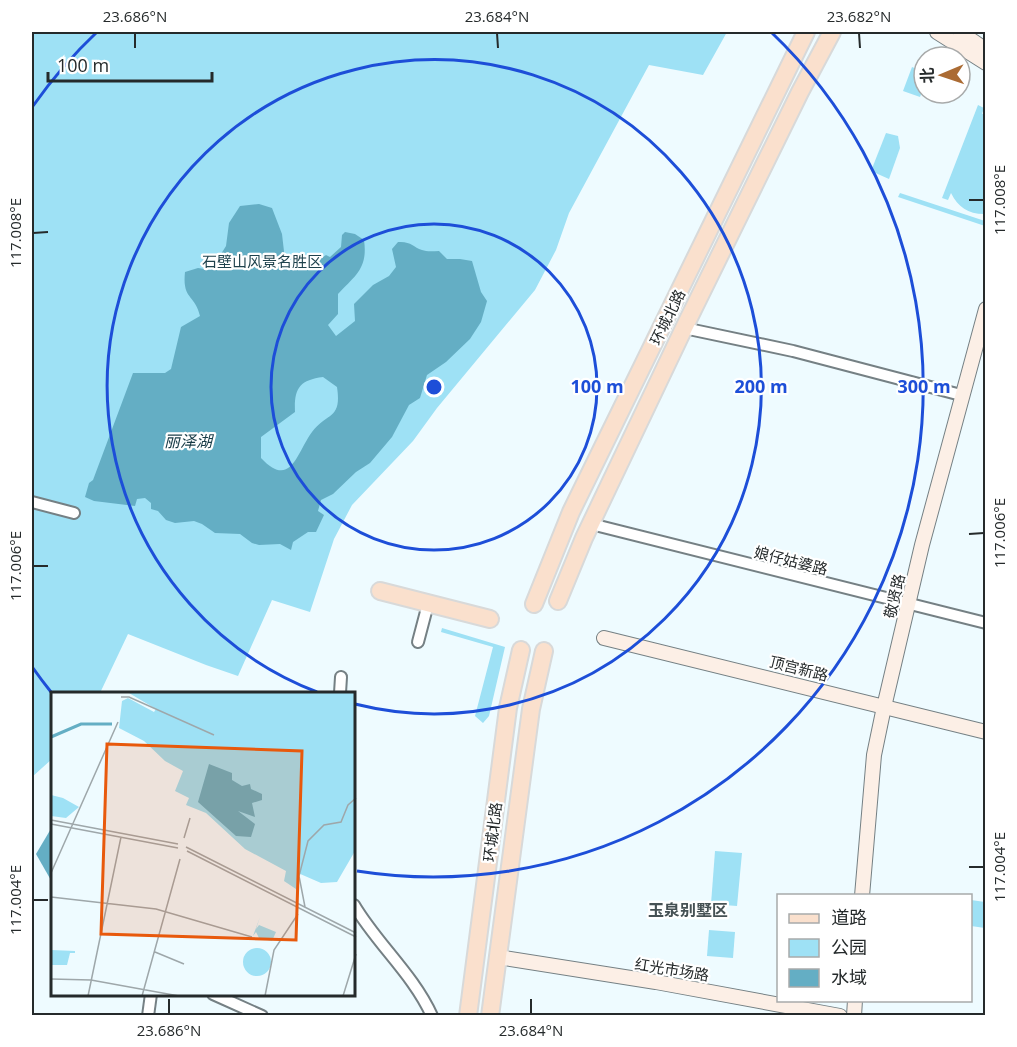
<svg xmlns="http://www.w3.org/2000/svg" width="1017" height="1047" viewBox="0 0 1017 1047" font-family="'Open Sans','Noto Sans SC',sans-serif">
  <rect width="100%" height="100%" fill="#eefbff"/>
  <g fill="#9ee1f5">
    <polygon points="32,32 727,32 703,75 649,65 569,213 556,250 535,290 437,408 413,441 352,505 334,539 310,612 272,600 238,676 206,665 128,634 100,693 52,693 52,759 32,777"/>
    <polygon points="912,67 924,72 924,87 920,97 903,91"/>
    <path d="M978,105L984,108L982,114L985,113L986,214H984C968,214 958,207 951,193L948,200L942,198Z"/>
    <polygon points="886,133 898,136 900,148 889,179 871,171"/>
    <polygon points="900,193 985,221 985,226 898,197"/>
    <polygon points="442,628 505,647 489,716 483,723 475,716 493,647 441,632"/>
    <polygon points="715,851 742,853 737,906 711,904"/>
    <polygon points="971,900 985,902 985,928 971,926"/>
    <polygon points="709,930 735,932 733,958 707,956"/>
  </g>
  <g fill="#64aec4" fill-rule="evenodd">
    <path d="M259,204L272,208L282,234L285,260L310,266L326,255L330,257L341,247L342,235L345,232L355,234L364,240C368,268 356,275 338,294V314L328,325L336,336L355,321L354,304L373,285L389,276L396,267L392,249L398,242C411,241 413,247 422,250C427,252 434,251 439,251L447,259H460L472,261L481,292L487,301L481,322L470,339L446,362L427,375L420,398L409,405L392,437L370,463L356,472L333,494L321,500L318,511L324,515L316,532H308L293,542L291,550L280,544L259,545L252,543L240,534L215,533L202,524L194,521L175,523L166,520L158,511L151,509V503L145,498L137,499L135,506L94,501L85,497L89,483L93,480L133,373H165L171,369L181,327L200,316C195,294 182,300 185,272L198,268L211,270L226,246L229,223L240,206ZM323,377L337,387C342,420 327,412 312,432C297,452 291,490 261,458V437L295,412C294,389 299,380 323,377Z"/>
    <polygon points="52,827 52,882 36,854"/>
  </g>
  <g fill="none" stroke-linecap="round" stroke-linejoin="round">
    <defs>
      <g id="street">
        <polyline points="684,328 793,351 961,395"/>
        <polyline points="32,502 74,513"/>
        <polyline points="591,524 986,623"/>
        <polyline points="418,642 428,604"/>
        <polyline points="340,693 341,677"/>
        <path d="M354,905C377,944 413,974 432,1016"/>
        <polyline points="213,994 262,1016"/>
        <polyline points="148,1016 151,994"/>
      </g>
      <g id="secondary">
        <polyline points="937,32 986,63"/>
        <polyline points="960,32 986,50"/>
        <polyline points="604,638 986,732"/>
        <polyline points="862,896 874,755 884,707 922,545 986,309"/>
        <polyline points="498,957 656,982 840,1016"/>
        <polyline points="854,1016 855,1000"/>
      </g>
      <g id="primary">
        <polyline points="380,591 490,619"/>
        <polyline points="558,601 584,538 684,328 800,92 832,32"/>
        <polyline points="534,604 571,512 806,32"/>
        <polyline points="468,1016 508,708 521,650"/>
        <polyline points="490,1016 531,709 544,651"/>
      </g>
    </defs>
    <use href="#street" stroke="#758084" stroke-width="14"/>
    <use href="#secondary" stroke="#758084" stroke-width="16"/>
    <use href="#primary" stroke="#d8d9d9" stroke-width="20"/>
    <use href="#street" stroke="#fff" stroke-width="10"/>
    <use href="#secondary" stroke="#fcefe6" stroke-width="14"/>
    <use href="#primary" stroke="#fae0cd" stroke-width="16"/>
  </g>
  <path fill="none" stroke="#252a2b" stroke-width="2" d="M135,33V48M497,33L498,48M859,33L860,48M969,200H984M33,233L48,232M969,534L984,533M33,566H48M969,867H984M33,900H48M169,999V1014M531,999V1014"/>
  <g fill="none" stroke="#1d4ed8" stroke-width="3">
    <circle cx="434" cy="387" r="163"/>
    <path d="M317 692A327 327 0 1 1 355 704"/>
    <path d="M51 692A490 490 0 0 1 33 668M33 106A490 490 0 0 1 97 32M771 32A490 490 0 0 1 357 871"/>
  </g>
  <g text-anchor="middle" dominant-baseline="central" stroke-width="4.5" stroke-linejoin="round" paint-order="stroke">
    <g font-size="15" fill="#1f424d" stroke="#fff">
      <text x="262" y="261">石壁山风景名胜区</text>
    </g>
    <g font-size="15" fill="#252a2b" stroke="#fff">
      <text transform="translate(667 317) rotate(-64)">环城北路</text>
      <text transform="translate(791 560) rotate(14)">娘仔姑婆路</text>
      <text transform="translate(894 596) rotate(-77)">敬贤路</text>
      <text transform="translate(799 668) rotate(14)">顶宫新路</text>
      <text transform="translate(492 832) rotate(-83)">环城北路</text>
      <text transform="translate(672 969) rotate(9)">红光市场路</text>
    </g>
    <g font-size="16" font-style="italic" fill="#183b46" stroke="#fff">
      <text x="188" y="441">丽泽湖</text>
    </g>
    <g font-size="16" font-weight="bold" fill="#465154" stroke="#fff">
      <text x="688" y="910">玉泉别墅区</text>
    </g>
  </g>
  <g transform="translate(51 692)">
    <rect width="304" height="304" fill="#eefbff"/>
    <path d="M78,1H304V159L286,190L270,191L247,181L248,199L233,189L235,179L194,157L155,121L135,113L138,106L124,99L132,79L114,69L93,49L68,36L71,9L77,6L103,20L105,17ZM0,103L12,106L28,115L15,126L0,124ZM209,225L205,237L208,233L225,240L221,249L208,246L205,240L202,244ZM192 270a14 14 0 1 1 28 0a14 14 0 1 1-28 0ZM0,258L24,259V261H19L16,273H0Z" fill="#9ee1f5"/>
    <path d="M158,72L181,81V88L191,94L199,92L200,97L211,102V108L201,111L204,125L187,119L204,132L200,145L185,144L147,110Z" fill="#64aec4"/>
    <path fill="none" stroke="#64aec4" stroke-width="3" d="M0,45L30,32H61"/>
    <path fill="none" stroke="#9ea7aa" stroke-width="1.5" d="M70,5H78L163,43M0,128L127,152M0,132L127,156M133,146L139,126M135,155L305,241M136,159L305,245M0,181L67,30M0,205L105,217L201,245M254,215L248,184L257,149L273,133L290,130L297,113L305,106M104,260L133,272M0,287L40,288L128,304M37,304L70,145M91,304L129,167M214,304L223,258L247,222M292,304L305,262"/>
    <path fill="#e8590c" fill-opacity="0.15" stroke="#e8590c" stroke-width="3" d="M56,52L251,59L245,248L50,242Z"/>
    <rect width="304" height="304" fill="none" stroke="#252a2b" stroke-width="3"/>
  </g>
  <circle cx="434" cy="387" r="9" fill="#1d4ed8" stroke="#fff" stroke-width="3"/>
  <g font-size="18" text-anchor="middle" font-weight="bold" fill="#1d4ed8" stroke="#fff" stroke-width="4.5" stroke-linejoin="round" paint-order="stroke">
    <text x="597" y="393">100 m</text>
    <text x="761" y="393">200 m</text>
    <text x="924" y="393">300 m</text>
  </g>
  <rect width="1017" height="1047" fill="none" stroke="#ffffff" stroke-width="66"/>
  <rect x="777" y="894" width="195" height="108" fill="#ffffff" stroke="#a8aaaa" stroke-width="1.5"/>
  <rect x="789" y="914" width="30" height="9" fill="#fae0cd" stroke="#a8aaaa" stroke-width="1.5"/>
  <text x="831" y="924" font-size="18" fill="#252a2b">道路</text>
  <rect x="789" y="939" width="30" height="18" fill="#9ee1f5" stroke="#a8aaaa" stroke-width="1.5"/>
  <text x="831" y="954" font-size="18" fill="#252a2b">公园</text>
  <rect x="789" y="969" width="30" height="18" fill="#64aec4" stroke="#a8aaaa" stroke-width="1.5"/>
  <text x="831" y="984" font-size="18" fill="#252a2b">水域</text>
  <g transform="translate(942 75) rotate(268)"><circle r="28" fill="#ffffff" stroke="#a8aaaa" stroke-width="1.5"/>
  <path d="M0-4.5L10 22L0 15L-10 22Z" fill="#ab6b33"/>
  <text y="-9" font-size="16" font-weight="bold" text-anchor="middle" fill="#252a2b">北</text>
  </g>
  <path d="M48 72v9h164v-9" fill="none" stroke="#252a2b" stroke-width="3"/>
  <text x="57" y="72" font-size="18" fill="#252a2b" stroke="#ffffff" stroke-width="4.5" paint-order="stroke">100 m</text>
  <rect x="33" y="33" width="951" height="981" fill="none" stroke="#252a2b" stroke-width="2"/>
  <g font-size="15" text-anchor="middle" fill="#252a2b">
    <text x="135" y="22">23.686°N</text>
    <text x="497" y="22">23.684°N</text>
    <text x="859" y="22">23.682°N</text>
    <text transform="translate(1000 200) rotate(-90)" y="5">117.008°E</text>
    <text transform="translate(16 233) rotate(-90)" y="5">117.008°E</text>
    <text transform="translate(1000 533) rotate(-90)" y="5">117.006°E</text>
    <text transform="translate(16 566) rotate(-90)" y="5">117.006°E</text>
    <text transform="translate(1000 867) rotate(-90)" y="5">117.004°E</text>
    <text transform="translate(16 900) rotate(-90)" y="5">117.004°E</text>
    <text x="169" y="1036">23.686°N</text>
    <text x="531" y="1036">23.684°N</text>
  </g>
</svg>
